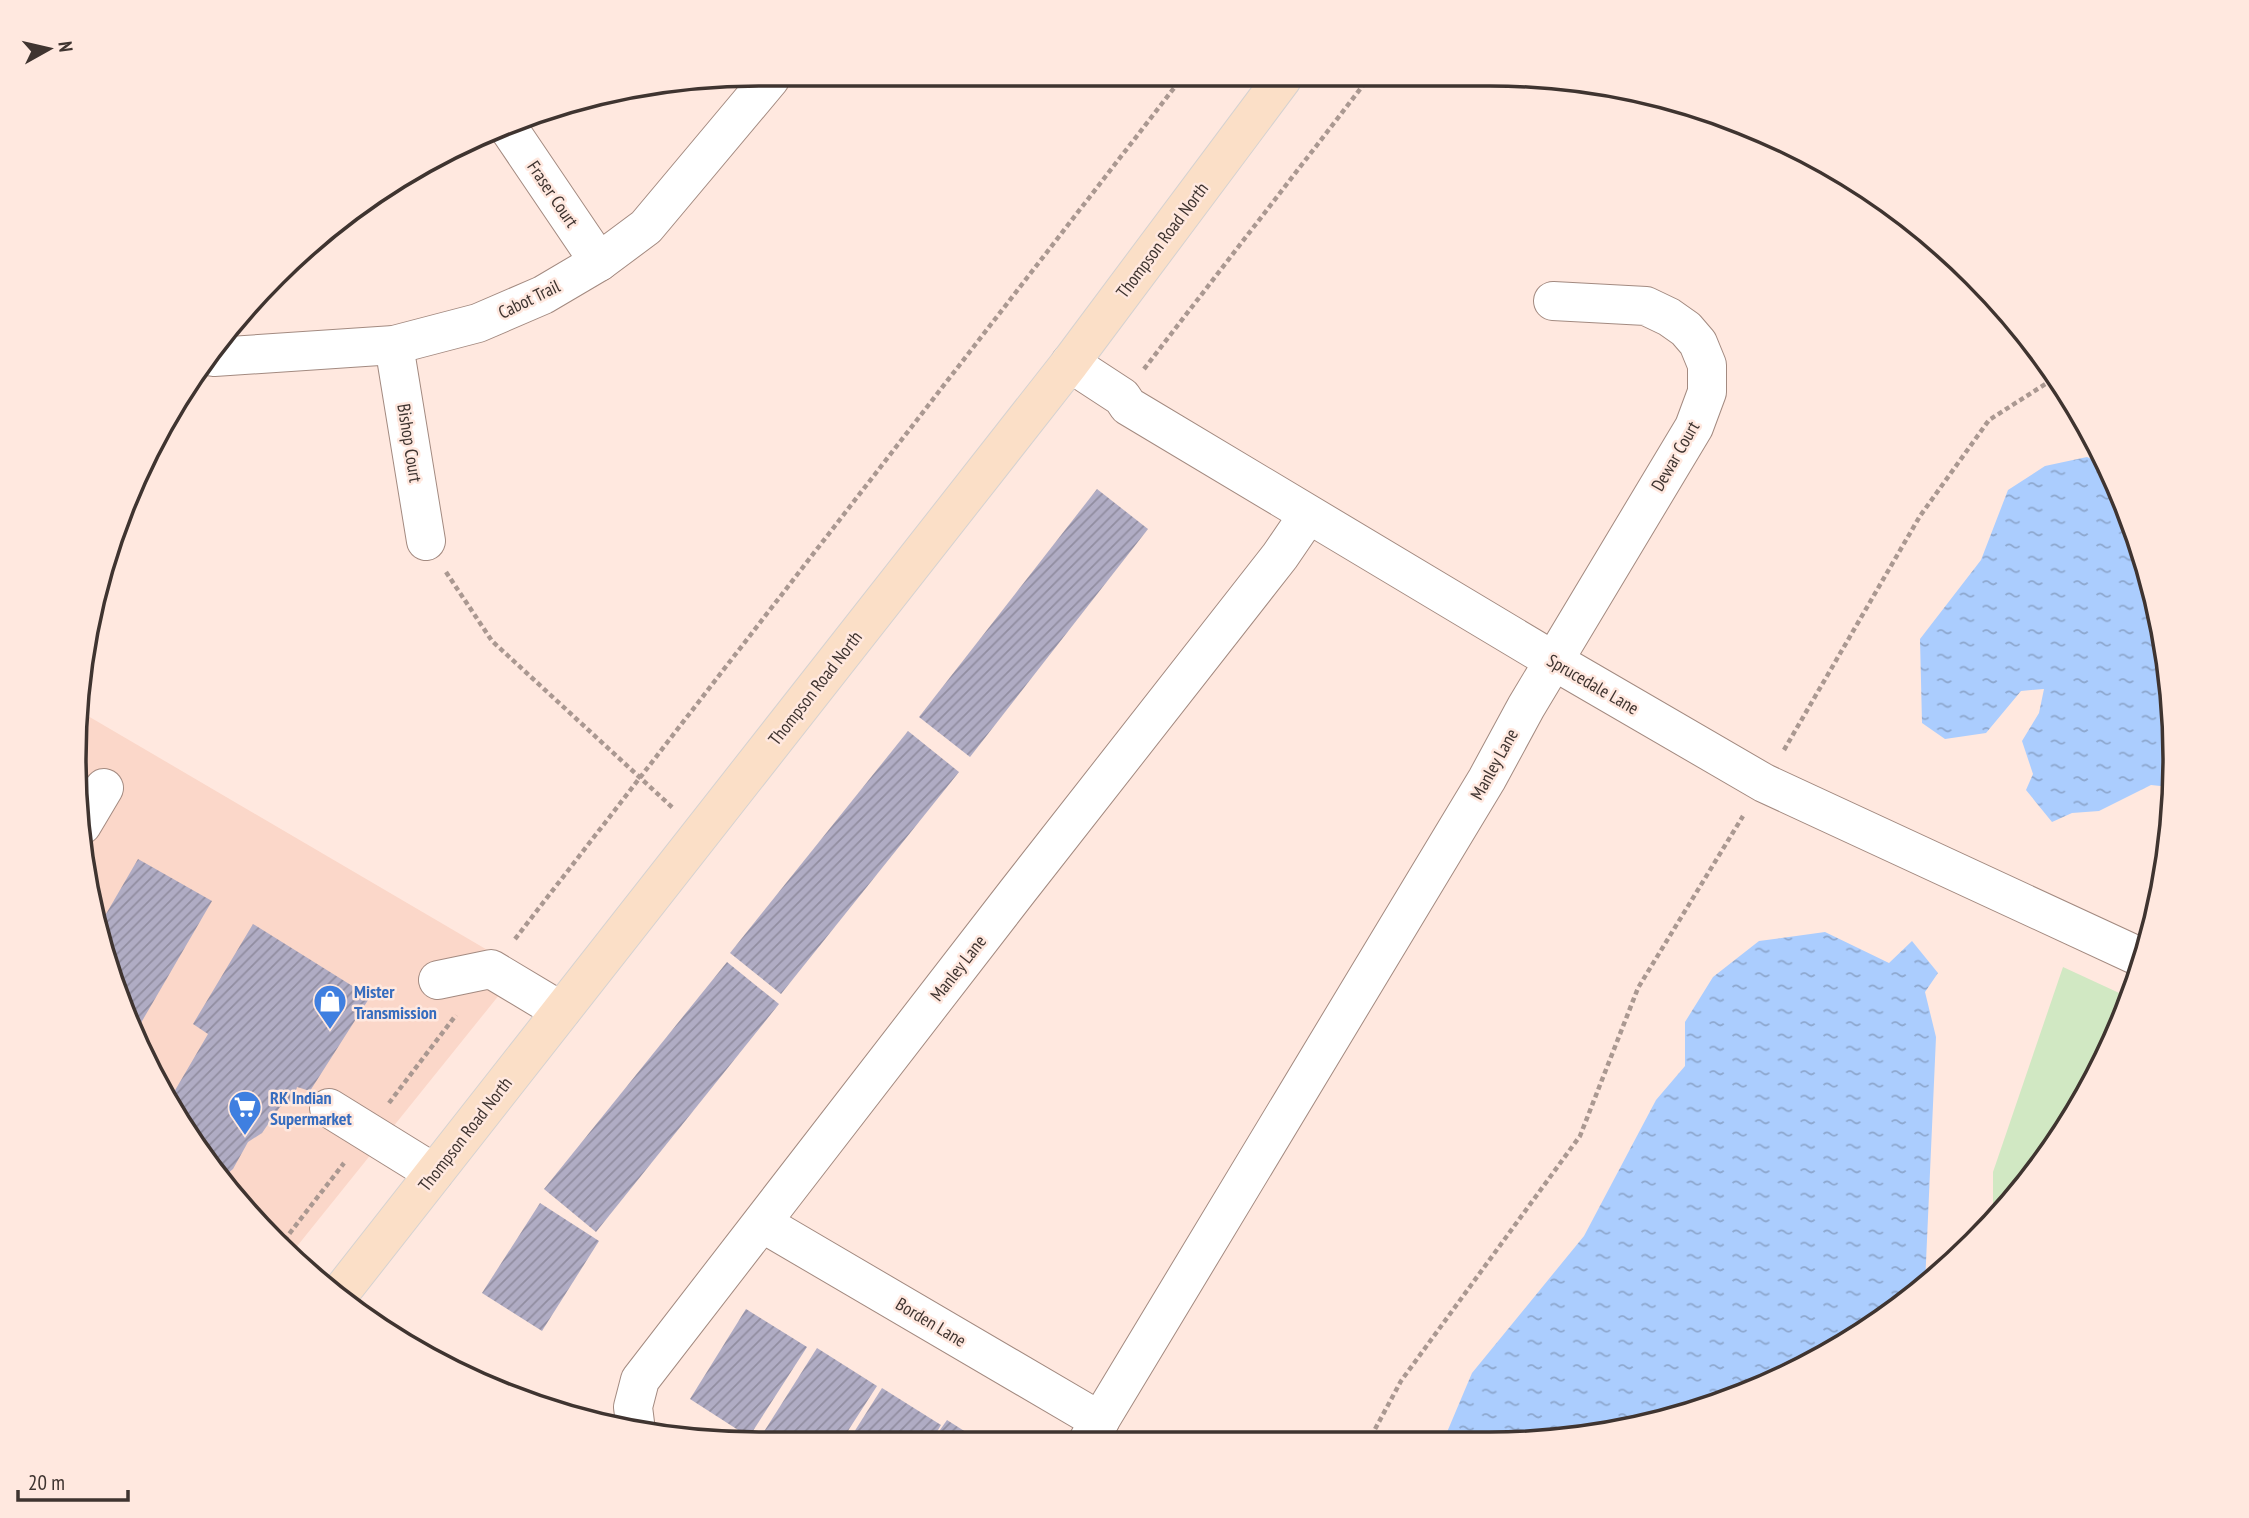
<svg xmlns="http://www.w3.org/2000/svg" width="2249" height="1518" viewBox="0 0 2249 1518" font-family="'PT Sans Narrow',sans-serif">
  <defs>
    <pattern id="water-ripples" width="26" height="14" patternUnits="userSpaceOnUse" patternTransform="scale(1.75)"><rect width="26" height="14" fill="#abcdfe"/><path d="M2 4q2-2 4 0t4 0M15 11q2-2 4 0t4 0" fill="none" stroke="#8da7ce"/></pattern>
    <pattern id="building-hatch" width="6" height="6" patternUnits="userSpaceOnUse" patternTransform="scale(1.75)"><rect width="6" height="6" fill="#b0acc4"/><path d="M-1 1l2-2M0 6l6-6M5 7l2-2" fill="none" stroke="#918da0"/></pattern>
  </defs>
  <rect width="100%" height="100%" fill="#ffe8df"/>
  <polygon fill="#fbd7c9" points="76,709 520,969 290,1255 275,1244 165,1101 87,893"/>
  <polygon fill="#d1e8c3" points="2063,967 2130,998 2123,1021 2060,1140 1993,1222 1993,1172"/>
  <g fill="url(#water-ripples)">
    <polygon points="2087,457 2108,467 2123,496 2162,625 2175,759 2169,824 2170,787 2151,785 2099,811 2072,813 2052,822 2026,790 2033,774 2022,741 2039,713 2044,689 2021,691 1986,733 1945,739 1922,723 1920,639 1981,560 2008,490 2045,466"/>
    <polygon points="1825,932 1889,963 1912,941 1938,973 1925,992 1936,1037 1925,1285 1871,1329 1753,1392 1624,1431 1490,1444 1442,1444 1472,1373 1584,1236 1656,1100 1685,1066 1685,1022 1713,977 1759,941"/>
  </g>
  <g fill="url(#building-hatch)">
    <polygon points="1097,489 1148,529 970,757 919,717"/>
    <polygon points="908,731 959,772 781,994 730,953"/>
    <polygon points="138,859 212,901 138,1028 99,926"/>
    <polygon points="253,924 370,997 310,1091 297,1087 292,1101 280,1107 262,1133 248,1142 233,1169 223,1177 167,1104 208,1034 193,1024"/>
    <polygon points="727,962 779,1004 596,1232 544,1189"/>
    <polygon points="540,1203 599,1241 542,1331 482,1293"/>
    <polygon points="746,1309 807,1347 749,1437 690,1399"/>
    <polygon points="817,1348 877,1386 842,1440 761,1439 760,1438"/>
    <polygon points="882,1388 941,1425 932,1440 849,1440"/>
    <polygon points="947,1420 980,1441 933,1440"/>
  </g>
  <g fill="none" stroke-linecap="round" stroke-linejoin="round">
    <defs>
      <g id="minor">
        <polyline points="507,126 599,262"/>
        <polyline points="394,345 426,541"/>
        <polyline points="207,356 214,357 394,345 478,323 543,295 599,262 646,227 770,79"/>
        <polyline points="1070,363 1122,397 1128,406 1554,661 1764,783 2142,958"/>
        <polyline points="82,825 104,788"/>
        <polyline points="438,980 491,969 561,1011"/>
        <polyline points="329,1108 434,1173"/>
        <polyline points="762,1223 1100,1421"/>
        <polyline points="636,1431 633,1407 640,1380 1017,892 1280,556 1308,515"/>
        <polyline points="1087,1442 1487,779 1526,707 1694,427 1707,392 1707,365 1698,343 1686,329 1669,317 1646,306 1553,301"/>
      </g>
      <polyline id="major" points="341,1292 1070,363 1282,79"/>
    </defs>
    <use href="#minor" stroke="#a38a80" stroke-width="40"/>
    <use href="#major" stroke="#d5d2d1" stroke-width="40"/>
    <g stroke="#aa9891" stroke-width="4.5" stroke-dasharray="5 3.5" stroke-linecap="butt">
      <polyline points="1144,369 1368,79"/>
      <polyline points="446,572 492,641 674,809"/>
      <polyline points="1784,750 1920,516 1989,420 2058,376"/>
      <polyline points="515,939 1181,79"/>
      <polyline points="389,1103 456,1015"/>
      <polyline points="279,1247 344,1163"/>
      <polyline points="1367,1444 1401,1381 1580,1136 1638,988 1743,816"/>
    </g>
    <use href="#minor" stroke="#fff" stroke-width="38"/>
    <use href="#major" stroke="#fbdfc7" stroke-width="38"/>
  </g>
  <defs>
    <symbol id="shop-pin" viewBox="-11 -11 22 30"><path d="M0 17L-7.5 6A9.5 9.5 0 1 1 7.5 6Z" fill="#3f7fe0" stroke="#ffe8df"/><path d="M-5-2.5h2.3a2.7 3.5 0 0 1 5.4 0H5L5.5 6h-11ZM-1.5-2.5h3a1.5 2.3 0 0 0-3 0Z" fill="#fff"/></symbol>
    <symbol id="supermarket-pin" viewBox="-11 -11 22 30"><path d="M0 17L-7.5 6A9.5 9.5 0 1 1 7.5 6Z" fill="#3f7fe0" stroke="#ffe8df"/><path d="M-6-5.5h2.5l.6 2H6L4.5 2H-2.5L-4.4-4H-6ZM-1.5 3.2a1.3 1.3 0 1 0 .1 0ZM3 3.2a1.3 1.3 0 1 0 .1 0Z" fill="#fff"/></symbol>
  </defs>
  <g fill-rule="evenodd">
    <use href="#shop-pin" x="311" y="982" width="38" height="52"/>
    <use href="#supermarket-pin" x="226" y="1088" width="38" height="52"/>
  </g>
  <g text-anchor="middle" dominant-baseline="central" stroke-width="5" stroke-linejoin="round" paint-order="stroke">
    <g font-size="18" fill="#3f3430" stroke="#ffe8df">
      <text transform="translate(553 194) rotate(56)">Fraser Court</text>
      <text transform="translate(1162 240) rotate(-53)">Thompson Road North</text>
      <text transform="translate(529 299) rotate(-26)">Cabot Trail</text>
      <text transform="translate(410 443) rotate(81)">Bishop Court</text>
      <text transform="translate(1675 456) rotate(-60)">Dewar Court</text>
      <text transform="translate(1593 684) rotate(30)">Sprucedale Lane</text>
      <text transform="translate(815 688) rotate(-52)">Thompson Road North</text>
      <text transform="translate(1494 764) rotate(-61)">Manley Lane</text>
      <text transform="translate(958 968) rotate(-52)">Manley Lane</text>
      <text transform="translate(465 1134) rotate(-52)">Thompson Road North</text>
      <text transform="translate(931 1322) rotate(31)">Borden Lane</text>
    </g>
    <g font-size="18" font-weight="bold" fill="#366cbe" stroke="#ffe8df" text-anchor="start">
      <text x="354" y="991">Mister<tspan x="354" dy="21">Transmission</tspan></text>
      <text x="270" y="1097">RK Indian<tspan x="270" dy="21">Supermarket</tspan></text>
    </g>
  </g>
  <path d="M0 0H2249V1518H0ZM759 86H1490A673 673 0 0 1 2163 759V759A673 673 0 0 1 1490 1432H759A673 673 0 0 1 86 759V759A673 673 0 0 1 759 86Z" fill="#ffe8df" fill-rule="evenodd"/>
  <path fill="none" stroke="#3f3430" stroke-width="3.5" d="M759 86H1490A673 673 0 0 1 2163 759V759A673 673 0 0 1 1490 1432H759A673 673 0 0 1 86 759V759A673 673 0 0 1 759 86Z"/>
  <g transform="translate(49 49) rotate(82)" stroke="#ffe8df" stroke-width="5" paint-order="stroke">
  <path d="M0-5L12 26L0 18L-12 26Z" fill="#3f3430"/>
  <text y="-10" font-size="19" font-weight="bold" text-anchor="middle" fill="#3f3430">N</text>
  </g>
  <path d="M18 1490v10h110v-10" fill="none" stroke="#3f3430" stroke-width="3.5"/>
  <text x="28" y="1490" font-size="21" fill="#3f3430" stroke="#ffe8df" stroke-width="5" paint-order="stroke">20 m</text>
</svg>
